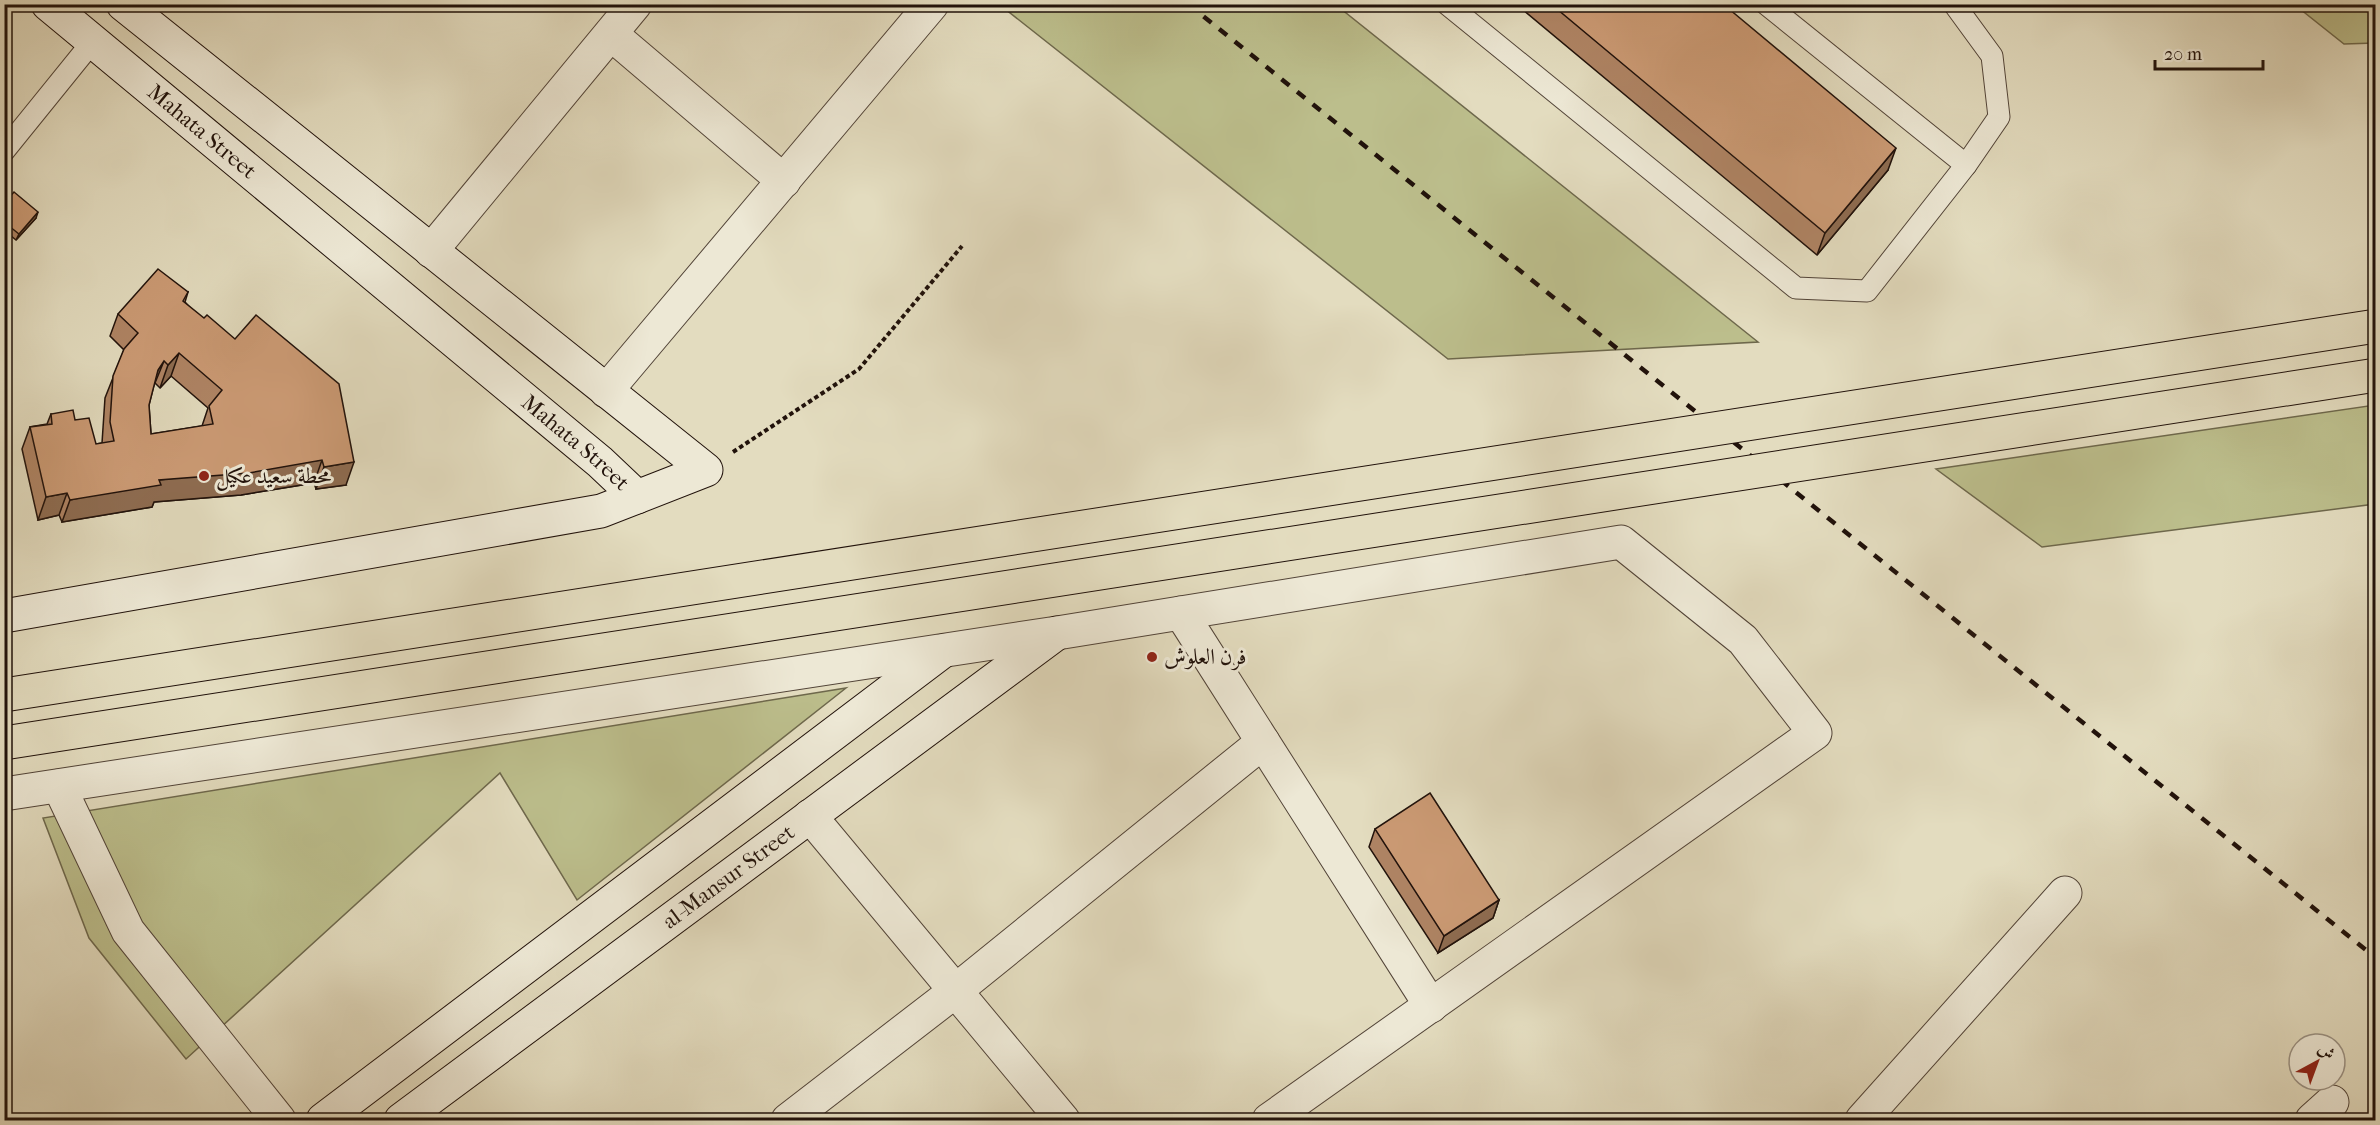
<svg xmlns="http://www.w3.org/2000/svg" width="2380" height="1125" viewBox="0 0 2380 1125" font-family="'IM FELL French Canon',Amiri,serif">
  <rect width="100%" height="100%" fill="#e3dcbf"/>
  <filter id="stains"><feTurbulence type="fractalNoise" baseFrequency=".00333" numOctaves="4"/><feColorMatrix values="0 0 0 0 .2 0 0 0 0 .09 0 0 0 0 .02 0 0 0 .5 -.17"/></filter>
  <radialGradient id="worn" r=".72"><stop offset=".6" stop-color="#630" stop-opacity="0"/><stop offset="1" stop-color="#630" stop-opacity=".3"/></radialGradient>
  <g fill="#bcbe8c" stroke="#6e684c" stroke-width="1.5">
    <polygon points="1000,5 1336,5 1758,342 1448,359"/>
    <polygon points="2295,5 2375,5 2375,43 2344,44"/>
    <polygon points="2375,405 2375,504 2042,547 1936,469"/>
    <polygon points="846,688 577,900 500,773 186,1059 89,938 43,818"/>
  </g>
  <g fill="none" stroke-linecap="round" stroke-linejoin="round">
    <defs>
      <g id="lane">
        <polyline points="1447,4 1796,288 1867,291 1966,165 1999,117 1992,56 1954,4"/>
        <polyline points="1766,4 1966,165"/>
        <polyline points="4,151 93,41"/>
      </g>
      <g id="street">
        <polyline points="611,34 784,181"/>
        <polyline points="431,251 635,4"/>
        <polyline points="606,391 932,4"/>
        <polyline points="1181,613 1431,1006"/>
        <polyline points="59,786 128,931 279,1120"/>
        <polyline points="4,794 1057,633 1621,542 1743,640 1815,733 1269,1120"/>
        <polyline points="810,816 1063,1120"/>
        <polyline points="788,1120 954,992 1263,742"/>
        <polyline points="1862,1120 2065,893"/>
        <polyline points="2312,1120 2332,1102"/>
      </g>
      <g id="secondary">
        <path id="s1" d="M48,4L600,462L637,497"/>
        <polyline points="4,616 601,511 706,470 123,4"/>
        <polyline points="323,1120 943,651"/>
        <path id="s2" d="M401,1120L1057,633"/>
      </g>
    </defs>
    <use href="#lane" stroke="#524438" stroke-width="23"/>
    <use href="#street" stroke="#524438" stroke-width="35"/>
    <use href="#secondary" stroke="#21120b" stroke-width="35"/>
    <polyline stroke="#21120b" stroke-width="4" stroke-dasharray="4.5 3" stroke-linecap="butt" points="733,452 859,369 962,246"/>
    <use href="#lane" stroke="#ede8d5" stroke-width="21"/>
    <use href="#street" stroke="#ede8d5" stroke-width="33"/>
    <use href="#secondary" stroke="#ede8d5" stroke-width="33"/>
    <polyline stroke="#21120b" stroke-width="4.5" stroke-dasharray="10 10" stroke-linecap="butt" points="1188,4 2376,958"/>
    <defs>
      <g id="primary-bridge">
        <polyline points="4,695 2376,326"/>
        <polyline points="4,743 2376,375"/>
      </g>
    </defs>
    <use href="#primary-bridge" stroke="#21120b" stroke-width="35" stroke-linecap="butt"/>
    <use href="#primary-bridge" stroke="#e3dcbf" stroke-width="33"/>
  </g>
  <g fill="#af8464" stroke="#21120b" stroke-width="1.5" fill-rule="evenodd">
    <polygon points="1516,4 1723,4 1888,170 1817,255"/>
    <polygon points="4,203 36,218 16,240 4,230"/>
    <path d="M188,292L185,302L346,485L316,489L314,483L241,495L154,502L152,507L62,522L59,515L38,520L22,449L30,427L47,424L51,414L75,420L96,444L102,443L105,398L124,350L110,336L118,314ZM171,376L208,408L202,426L151,434L149,405L154,385L155,383L160,388Z"/>
    <polygon points="1375,829 1499,900 1493,918 1438,953 1369,847"/>
  </g>
  <g fill="#8e6c51" stroke="#21120b" stroke-width="1.5">
    <polygon points="10,76 4,91 4,83"/>
    <polygon points="1896,148 1888,170 1817,255 1825,233"/>
    <polygon points="38,212 36,218 16,240 19,234"/>
    <polygon points="179,353 171,376 160,388 168,365"/>
    <polygon points="164,361 155,383 150,393 158,370"/>
    <polygon points="322,460 314,483 241,495 154,502 152,507 62,522 70,500 159,480"/>
    <polygon points="354,462 346,485 316,489 324,467"/>
    <polygon points="67,493 59,515 38,520 46,497"/>
    <polygon points="1499,900 1493,918 1438,953 1444,936"/>
  </g>
  <g fill="#cb9a74" stroke="#21120b" stroke-width="1.5" fill-rule="evenodd">
    <polygon points="1551,4 1723,4 1896,148 1825,233"/>
    <polygon points="4,71 10,76 4,83"/>
    <polygon points="14,192 38,212 19,234 4,222 4,203"/>
    <path d="M158,269L188,292L183,301L204,318L207,315L235,339L256,315L339,384L354,462L324,467L322,460L249,473L159,480L161,485L70,500L67,493L46,497L30,427L52,424L51,414L73,410L75,420L89,418L96,444L114,441L110,422L113,376L124,349L138,333L118,314ZM179,353L222,390L209,406L213,424L151,434L149,405L158,370L164,361L168,365Z"/>
    <polygon points="1430,793 1499,900 1444,936 1375,829"/>
  </g>
  <g fill="#8f2418" stroke="#ede8d5" stroke-width="2">
    <circle cx="204" cy="476" r="6"/>
    <circle cx="1152" cy="657" r="6"/>
  </g>
  <g text-anchor="middle" dominant-baseline="central" stroke-width="6" stroke-linejoin="round" paint-order="stroke">
    <g font-size="22" fill="#21120b" stroke="#ede8d5">
      <text stroke="none"><textPath href="#s1" startOffset="200">Mahata Street</textPath></text>
      <text stroke="none"><textPath href="#s1" startOffset="686">Mahata Street</textPath></text>
      <text stroke="none"><textPath href="#s2" startOffset="408">al-Mansur Street</textPath></text>
    </g>
    <g font-size="22" fill="#21120b" stroke="#ede8d5" text-anchor="start">
      <text x="216" y="476">محطة سعيد عكيل</text>
      <text x="1164" y="657">فرن العلوش</text>
    </g>
  </g>
  <rect width="2380" height="1125" fill="none" stroke="#e3dcbf" stroke-width="24"/>
  <rect x="6" y="6" width="2368" height="1113" fill="none" stroke="#21120b" stroke-width="3"/>
  <rect x="12" y="12" width="2356" height="1101" fill="none" stroke="#21120b" stroke-width="1.5"/>
  <g transform="translate(2317 1062) rotate(41)"><circle r="28" fill="#ede8d5" stroke="#9b9284" stroke-width="1.5"/>
  <path d="M0-4.5L10 22L0 15L-10 22Z" fill="#8f2418"/>
  <text y="-9" font-size="16" font-weight="bold" text-anchor="middle" fill="#21120b">ش</text>
  </g>
  <path d="M2155 60v9h108v-9" fill="none" stroke="#21120b" stroke-width="3"/>
  <text x="2164" y="60" font-size="18" fill="#21120b" stroke="#ede8d5" stroke-width="4.5" paint-order="stroke">20 m</text>
  <rect width="100%" height="100%" filter="url(#stains)"/>
  <rect width="100%" height="100%" fill="url(#worn)"/>
</svg>
